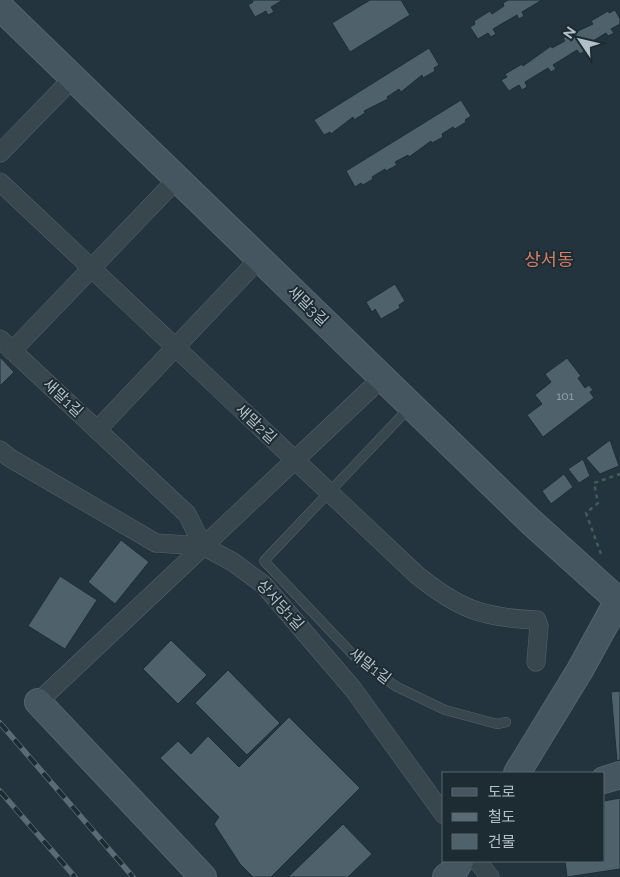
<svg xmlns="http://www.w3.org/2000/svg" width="620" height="877" viewBox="0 0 620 877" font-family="Raleway,'Noto Sans KR',sans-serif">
  <rect width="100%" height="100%" fill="#24343e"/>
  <g fill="#4f616b" stroke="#1f2d35">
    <polygon points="252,0 283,0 271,7 274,12 268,15 266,11 255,17 248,5 253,2"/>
    <polygon points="370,0 401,0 410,15 350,52 332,23"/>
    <polygon points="508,0 542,0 522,12 524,16 519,19 517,15 493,29 496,34 491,37 488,33 478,39 470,27 475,24 474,21 490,11 492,14 504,6 503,3"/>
    <polygon points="615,10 620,19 620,24 611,29 614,33 608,36 606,33 583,47 585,51 580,54 577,50 553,65 556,69 551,72 548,68 525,82 527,87 522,90 519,85 509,91 501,80 507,77 505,74 522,64 523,66 551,46 552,48 565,41 563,38 593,24 591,21 608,11 609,13"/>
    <polygon points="429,48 439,65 434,68 435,71 423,78 422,75 401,92 399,89 387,97 388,99 364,111 365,113 354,120 353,117 331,134 330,132 324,135 314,120"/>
    <polygon points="461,100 471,116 465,120 466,122 455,129 453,127 442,134 443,137 432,143 431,141 409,157 408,155 395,162 397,165 386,171 385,169 372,177 373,179 363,185 361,183 355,187 346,171"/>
    <polygon points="395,284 405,301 399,305 400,308 381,319 375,309 372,312 366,302"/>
    <polygon points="0,357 14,372 0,386"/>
    <polygon points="567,358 581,376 578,378 585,388 589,385 593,390 590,392 594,398 543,437 527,415 542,404 535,395 551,382 545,374"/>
    <polygon points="610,440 619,466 600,474 586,458"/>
    <polygon points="583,459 590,476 579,483 568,469"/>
    <polygon points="564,474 573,487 551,504 542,491"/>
    <polygon points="121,540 149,562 115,604 88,582"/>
    <polygon points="60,576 97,600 65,649 28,626"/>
    <polygon points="171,640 207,675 178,704 143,669"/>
    <polygon points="228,670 280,723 247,755 195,703"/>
    <polygon points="620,691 620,760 617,761 611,692"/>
    <polygon points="289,717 360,788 271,877 253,877 240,864 214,824 219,817 160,758 178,741 191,754 208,736 239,767"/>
    <polygon points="620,798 620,869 567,877 565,861 604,861 604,801"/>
    <polygon points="343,824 372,854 348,877 288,877"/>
  </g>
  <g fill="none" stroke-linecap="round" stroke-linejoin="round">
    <defs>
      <polyline id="lane" points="409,408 264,561 359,661 397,687 445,710 497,724 506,722"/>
      <g id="street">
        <polyline points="0,153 73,78"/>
        <path d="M0,182L417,575C459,609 483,618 537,620L539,626L536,662"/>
        <polyline points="0,339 187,514 203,546"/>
        <polyline points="12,351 177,179"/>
        <polyline points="97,430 259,259"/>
        <polyline points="0,450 10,458 156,543 203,546 233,562 264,585 353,689 444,815"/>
        <polyline points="38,702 382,378"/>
        <polyline points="477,861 490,877"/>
      </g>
      <g id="secondary">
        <polyline points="0,7 530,521 620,602"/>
        <polyline points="38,702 203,877"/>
        <polyline points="517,773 580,670 620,597"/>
        <polyline points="604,780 620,775"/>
        <polyline points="446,877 454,871 460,861"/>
      </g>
    </defs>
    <use href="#lane" stroke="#56636c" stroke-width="10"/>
    <use href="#street" stroke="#56636c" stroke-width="19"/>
    <use href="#secondary" stroke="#56636c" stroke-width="28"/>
    <polyline stroke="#445b59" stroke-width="2.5" stroke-dasharray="4 4" stroke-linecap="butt" points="601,554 586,513 598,503 594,483 620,474"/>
    <use href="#lane" stroke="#38464e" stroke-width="9"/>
    <use href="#street" stroke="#38464e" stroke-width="18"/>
    <use href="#secondary" stroke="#465661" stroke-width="26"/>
    <defs>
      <g id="rail">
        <polyline points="0,723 133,877"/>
        <polyline points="0,791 75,877"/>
      </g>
    </defs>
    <use href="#rail" stroke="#5a6b75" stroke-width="5.5"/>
    <use href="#rail" stroke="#1d2b33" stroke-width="4" stroke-dasharray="11" stroke-linecap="butt"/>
  </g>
  <g text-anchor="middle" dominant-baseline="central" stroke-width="4" stroke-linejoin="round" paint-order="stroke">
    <g font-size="12" fill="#9ba8b2">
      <text x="565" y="396">101</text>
    </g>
    <g font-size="15" fill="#b4c0c9" stroke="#1d2b33">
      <text transform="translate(308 306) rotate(44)">새말3길</text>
      <text transform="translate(63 398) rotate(43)">새말1길</text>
      <text transform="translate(256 424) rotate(43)">새말2길</text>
      <text transform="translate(280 605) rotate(48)">상서당1길</text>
      <text transform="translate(370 666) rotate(38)">새말1길</text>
    </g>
    <g font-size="18" fill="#d37e65" stroke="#1d2b33">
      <text x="549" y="259">상서동</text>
    </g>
  </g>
  <rect x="442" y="772" width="162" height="90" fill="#1d2b33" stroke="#59676f"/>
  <rect x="452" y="788" width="25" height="8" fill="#465661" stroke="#59676f"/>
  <text x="488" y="797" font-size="15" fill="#b4c0c9">도로</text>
  <rect x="452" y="813" width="25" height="8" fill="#5a6b75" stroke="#59676f"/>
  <text x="488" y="822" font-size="15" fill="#b4c0c9">철도</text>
  <rect x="452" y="834" width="25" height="15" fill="#4f616b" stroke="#59676f"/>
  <text x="488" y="847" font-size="15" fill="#b4c0c9">건물</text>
  <g transform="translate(580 40) rotate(305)" stroke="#1d2b33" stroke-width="4" paint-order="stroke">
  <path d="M0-4L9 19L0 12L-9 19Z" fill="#b4c0c9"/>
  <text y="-8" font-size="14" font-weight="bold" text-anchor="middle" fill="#b4c0c9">N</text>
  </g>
</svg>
